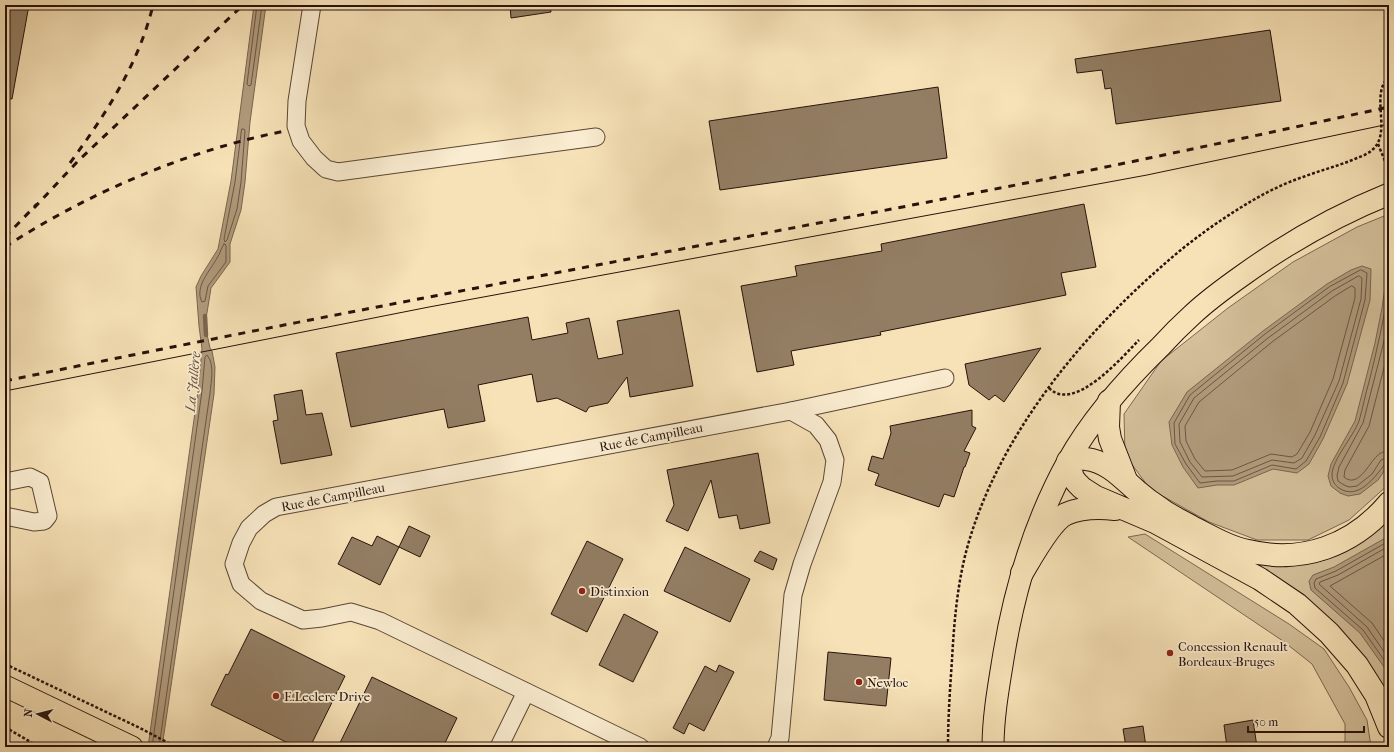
<svg xmlns="http://www.w3.org/2000/svg" width="1394" height="752" viewBox="0 0 1394 752" font-family="'IM FELL French Canon',serif">
  <rect width="100%" height="100%" fill="#f7e2b7"/>
  <filter id="stains"><feTurbulence type="fractalNoise" baseFrequency=".005" numOctaves="4"/><feColorMatrix values="0 0 0 0 .2 0 0 0 0 .09 0 0 0 0 .02 0 0 0 .5 -.17"/></filter>
  <radialGradient id="worn" r=".72"><stop offset=".6" stop-color="#630" stop-opacity="0"/><stop offset="1" stop-color="#630" stop-opacity=".3"/></radialGradient>
  <g fill="#d3bf9a" stroke="#7c6852">
    <polygon points="1389,214 1389,484 1349,520 1308,540 1257,540 1209,522 1150,489 1125,455 1124,414 1161,361 1228,308 1293,262 1357,227"/>
    <polygon points="1389,519 1389,699 1377,676 1351,642 1316,609 1245,561 1286,567 1325,560 1358,543"/>
    <polygon points="1145,534 1289,624 1324,649 1349,687 1367,720 1371,747 1345,747 1345,724 1312,664 1283,641 1128,537"/>
  </g>
  <g fill="#b09b7c" stroke="#79644e">
    <polygon points="254,5 266,5 250,122 245,182 241,210 230,244 230,262 211,288 205,325 210,348 212,351 215,367 214,394 162,747 148,747 198,391 202,349 199,326 196,287 201,276 218,249 231,181"/>
    <polygon points="1389,260 1389,464 1378,480 1360,494 1348,496 1340,493 1331,486 1328,476 1331,464 1355,421 1375,343 1382,308"/>
    <polygon points="1362,266 1371,269 1370,300 1347,384 1323,439 1309,464 1297,473 1273,469 1234,485 1217,485 1198,488 1183,467 1172,445 1169,422 1187,392 1263,331 1327,284 1351,270"/>
    <polygon points="1389,536 1389,674 1360,633 1311,590 1309,581 1313,575 1334,567"/>
  </g>
  <g fill="none" stroke-linecap="round" stroke-linejoin="round">
    <g stroke="#6b5643" stroke-width="1">
      <polyline points="257,5 247,84 249,86 251,85 262,5"/>
      <polygon points="242,129 244,129 245,131 241,182 237,209 227,240 225,242 224,239 235,182"/>
      <path d="M224,244L226,245V262L208,286L205,301L202,302C194,287 210,271 217,258C220,254 221,248 224,244Z"/>
      <polygon points="1361,270 1367,273 1365,300 1343,383 1320,437 1306,461 1296,469 1272,465 1234,481 1217,481 1200,483 1186,464 1175,444 1174,423 1190,395 1265,334 1329,287"/>
      <polygon points="1359,276 1362,278 1361,299 1339,381 1315,435 1302,458 1294,463 1272,460 1233,476 1202,477 1190,462 1180,442 1179,424 1194,398 1268,338 1332,291"/>
      <polygon points="1352,286 1355,288 1355,298 1333,379 1310,432 1297,454 1292,457 1271,454 1232,470 1205,471 1195,459 1186,441 1185,426 1199,402 1272,342 1335,296"/>
      <path d="M1389,286C1384,319 1377,350 1369,382C1365,395 1363,408 1359,421C1353,437 1332,460 1332,475C1332,481 1335,485 1339,488C1358,501 1375,477 1385,464L1389,462"/>
      <polyline points="1389,318 1383,345 1363,423 1339,467 1337,476 1338,481 1344,485 1349,487 1357,486 1372,474 1381,460 1389,457"/>
      <path d="M1389,348L1369,426L1345,470L1344,477C1358,489 1369,463 1377,456C1381,452 1384,452 1389,451"/>
      <polyline points="1389,541 1336,571 1316,579 1314,583 1315,588 1363,630 1389,667"/>
      <polyline points="1389,546 1338,575 1320,582 1319,584 1367,627 1389,659"/>
      <polyline points="1389,553 1330,586 1372,623 1389,648"/>
      <path d="M152,747L202,391L205,357L207,355C215,364 211,382 210,393L159,747"/>
    </g>
    <polyline stroke="#79644e" stroke-width="4.5" points="205,316 206,335"/>
  </g>
  <g fill="#937e64" stroke="#26120a">
    <polygon points="5,5 29,5 12,99 5,98"/>
    <polygon points="510,5 550,5 551,12 511,18"/>
    <polygon points="1270,30 1281,101 1116,124 1111,88 1105,89 1102,70 1077,73 1075,59"/>
    <polygon points="938,87 947,158 720,190 709,121"/>
    <polygon points="1084,204 1096,267 1061,273 1066,295 880,332 881,335 791,351 794,365 757,372 741,286 797,276 795,266 882,251 881,244"/>
    <polygon points="679,310 693,386 630,397 627,377 608,403 589,407 586,412 557,398 537,402 532,374 478,385 485,421 448,428 444,409 351,427 336,353 528,317 532,340 568,333 566,323 589,318 598,359 623,354 617,321"/>
    <polygon points="1041,348 1004,402 995,395 989,400 969,385 965,364"/>
    <polygon points="302,390 306,415 322,413 332,455 281,464 273,421 278,420 274,395"/>
    <polygon points="972,410 972,426 976,428 964,451 970,453 965,467 964,467 954,497 944,494 939,507 875,485 879,474 868,470 872,456 883,459 891,433 890,426"/>
    <polygon points="758,453 770,523 740,529 737,515 719,518 711,480 688,531 666,521 674,505 667,470"/>
    <polygon points="409,526 430,536 420,557 399,547"/>
    <polygon points="377,536 399,547 380,585 338,564 352,537 372,546"/>
    <polygon points="587,541 623,559 587,632 551,614"/>
    <polygon points="685,547 750,579 730,622 664,591"/>
    <polygon points="760,551 777,559 773,570 754,561"/>
    <polygon points="624,614 658,632 633,682 599,665"/>
    <polygon points="251,629 345,676 310,747 296,747 211,705 226,674 228,675"/>
    <polygon points="828,652 891,658 886,706 824,700"/>
    <polygon points="719,665 734,672 704,731 689,723 684,734 673,728 705,666 716,672"/>
    <polygon points="372,677 457,718 443,747 338,747"/>
    <polygon points="1253,720 1257,747 1227,747 1224,725"/>
    <polygon points="1143,726 1146,747 1126,747 1123,729"/>
  </g>
  <g fill="none" stroke-linecap="round" stroke-linejoin="round">
    <defs>
      <g id="minor">
        <polyline points="312,5 297,101 296,126 301,141 314,158 326,169 338,172 596,137"/>
        <polyline points="791,411 945,378"/>
        <polyline points="5,482 30,477 40,482 48,516 44,521 34,522 5,516"/>
        <polyline points="499,747 526,692"/>
        <polyline points="640,747 380,621 351,612 322,618 303,620 261,601 241,584 234,564 241,543 249,528 264,514 276,507 791,411 816,425 828,440 835,460 832,482 802,564 793,595 780,738 776,747"/>
      </g>
      <g id="major">
        <polyline points="5,686 132,747"/>
        <path d="M993,747C993,716 999,684 1004,653C1015,587 1035,521 1068,461C1092,418 1126,380 1161,346C1171,335 1181,325 1192,315C1208,300 1226,287 1243,275C1289,242 1337,215 1389,194"/>
      </g>
      <g id="highway">
        <polyline points="1109,401 1108,427 1110,439 1126,480"/>
        <path d="M1389,503C1353,546 1302,564 1248,551C1228,547 1210,536 1192,527C1182,521 1170,516 1161,509C1152,503 1144,497 1137,491C1122,478 1107,461 1086,459C1080,458 1074,460 1068,461L1073,478L1077,483L1082,488L1096,497L1155,522L1260,579L1297,604L1329,633L1357,665L1376,695L1389,727"/>
        <path d="M1022,573C1031,558 1051,521 1066,514C1082,507 1098,507 1115,509"/>
      </g>
    </defs>
    <use href="#minor" stroke="#5a4635" stroke-width="19"/>
    <use href="#major" stroke="#26120a" stroke-width="23"/>
    <use href="#highway" stroke="#26120a" stroke-width="24"/>
    <g stroke="#26120a" stroke-width="2.5" stroke-dasharray="3 2" stroke-linecap="butt">
      <polyline points="1378,144 1389,171"/>
      <path d="M1049,388C1074,414 1123,356 1139,340"/>
      <polyline points="5,664 140,728 176,747"/>
      <polyline points="5,727 39,747"/>
      <path d="M948,747C948,718 950,689 952,660C954,624 957,587 966,552C995,442 1076,341 1161,267C1181,249 1203,232 1226,217C1250,201 1276,186 1303,177C1321,170 1339,166 1357,158C1362,156 1368,154 1372,150C1393,133 1369,94 1389,77"/>
    </g>
    <use href="#minor" stroke="#faecd0" stroke-width="17"/>
    <use href="#major" stroke="#f7e2b7" stroke-width="21"/>
    <use href="#highway" stroke="#f7e2b7" stroke-width="22"/>
    <polyline stroke="#26120a" stroke-width="1" points="5,391 429,307 1147,175 1389,124"/>
    <g stroke="#26120a" stroke-width="3" stroke-dasharray="7 7" stroke-linecap="butt">
      <path d="M70,163C105,115 139,64 153,5"/>
      <polyline points="34,208 78,161 243,5"/>
      <polyline points="5,237 37,204"/>
      <path d="M5,247C88,193 188,150 285,131"/>
      <path d="M5,381C343,311 683,250 1021,184C1144,160 1267,133 1389,107"/>
    </g>
  </g>
  <g fill="#8f2418" stroke="#faecd0" stroke-width="1.5">
    <circle cx="582" cy="591" r="4"/>
    <circle cx="1170" cy="653" r="4"/>
    <circle cx="859" cy="682" r="4"/>
    <circle cx="276" cy="696" r="4"/>
  </g>
  <g text-anchor="middle" dominant-baseline="central" stroke-width="3.5" stroke-linejoin="round" paint-order="stroke">
    <g font-size="13" fill="#26120a" stroke="#faecd0">
      <text transform="translate(651 437) rotate(-11)">Rue de Campilleau</text>
      <text transform="translate(333 497) rotate(-11)">Rue de Campilleau</text>
    </g>
    <g font-size="13" fill="#26120a" stroke="#faecd0" text-anchor="start">
      <text x="590" y="591">Distinxion</text>
      <text x="1178" y="646">Concession Renault<tspan x="1178" dy="15">Bordeaux-Bruges</tspan></text>
      <text x="867" y="682">Newloc</text>
      <text x="284" y="696">E.Leclerc Drive</text>
    </g>
    <g font-size="14" font-style="italic" fill="#64503d" stroke="#faecd0">
      <text transform="translate(193 382) rotate(-85)">La Jallère</text>
    </g>
  </g>
  <rect width="1394" height="752" fill="none" stroke="#f7e2b7" stroke-width="20"/>
  <rect x="6" y="6" width="1382" height="740" fill="none" stroke="#26120a" stroke-width="2"/>
  <rect x="10" y="10" width="1374" height="732" fill="none" stroke="#26120a"/>
  <g transform="translate(38 714) rotate(277)" stroke="#faecd0" stroke-width="3" paint-order="stroke">
  <path d="M0-3L7 15L0 10L-7 15Z" fill="#26120a"/>
  <text y="-6" font-size="11" font-weight="bold" text-anchor="middle" fill="#26120a">N</text>
  </g>
  <path d="M1248 726v6h116v-6" fill="none" stroke="#26120a" stroke-width="2"/>
  <text x="1254" y="726" font-size="12" fill="#26120a" stroke="#faecd0" stroke-width="3" paint-order="stroke">50 m</text>
  <rect width="100%" height="100%" filter="url(#stains)"/>
  <rect width="100%" height="100%" fill="url(#worn)"/>
</svg>
